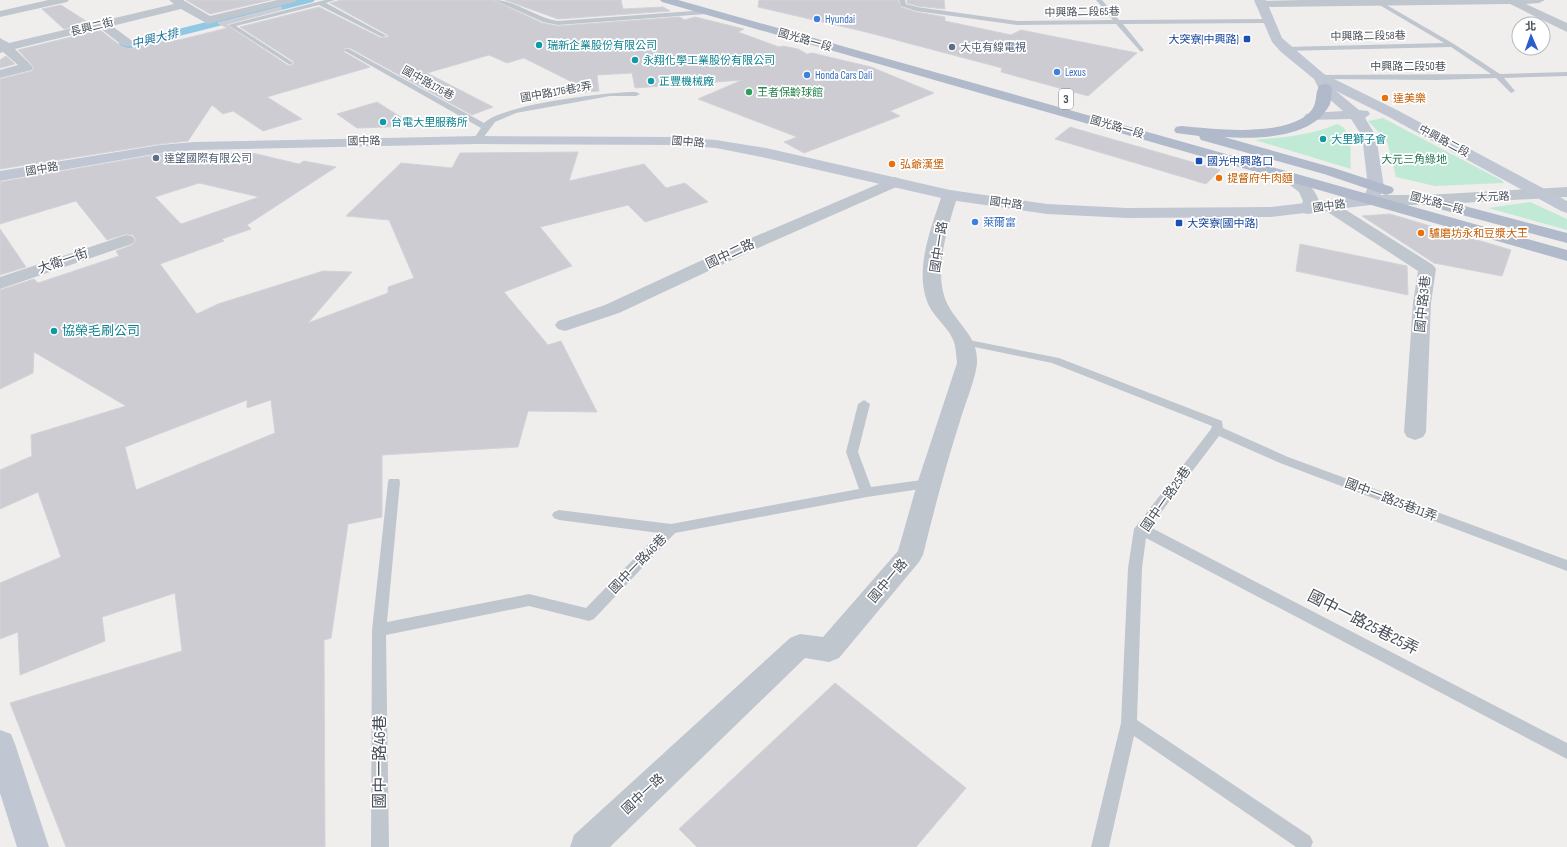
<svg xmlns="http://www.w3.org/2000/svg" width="1567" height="847" viewBox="0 0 1567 847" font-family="'Sofia Sans Condensed','Noto Sans TC',sans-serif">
  <rect width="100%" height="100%" fill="#f0eeed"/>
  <g fill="#c0ead5">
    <polygon points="1383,118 1501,180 1504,183 1435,186 1396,177 1387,141 1368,121"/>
    <path d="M1337,124C1354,130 1350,154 1351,169L1255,140C1283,137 1310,136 1337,124Z"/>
    <polygon points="1530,202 1567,219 1567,230 1488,208"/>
  </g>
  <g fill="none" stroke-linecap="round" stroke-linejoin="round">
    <polygon fill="#91c8e3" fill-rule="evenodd" points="296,0 315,0 313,2 93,58 87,54 89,51"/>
  </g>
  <g fill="#ccccd2" stroke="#d2d3d8" fill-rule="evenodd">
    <polygon points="186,0 271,0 210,14"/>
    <polygon points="341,0 493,0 542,23 558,26 680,17 684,20 695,17 744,29 738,32 779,47 783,46 798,49 807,54 812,53 871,67 934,93 890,111 900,116 804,153 784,142 797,137 698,99 742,80 635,88 632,73 597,75 599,91 573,93 572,82 524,58 507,63 489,55 427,73 493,107 472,115 350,48 345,48 344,52 370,67 267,97 302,119 263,131 233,111 223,114 212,105 188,141 160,144 0,169 0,79 32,71 34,67 18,50 100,30 122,47 130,49 176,38 179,40 227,28 218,23 281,7 281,10 228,24 227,25 289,66 294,64 293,61 240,27 319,7 381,38 388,37 388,35 330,3"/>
    <polygon points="505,0 621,0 623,9 663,7 670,11 558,19"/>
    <polygon points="759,0 898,0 901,7 916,12 945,17 945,21 1011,35 1021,30 1137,53 1088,96 1001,72 1002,68 866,32 758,7"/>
    <polygon points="907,0 944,0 945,9 917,6 907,3"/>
    <polygon points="61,5 89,23 64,29 42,9"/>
    <polygon points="6,56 15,64 0,68 0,60"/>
    <polygon points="377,102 415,126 357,128 337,114"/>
    <polygon points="1070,127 1080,130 1220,170 1206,184 1055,139"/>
    <path d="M244,151L299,164L304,161L336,167L247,225L251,229L222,239L224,241L160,264L197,314L218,304L323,271L352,272L308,323L388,293V287L414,278L389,220L346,216L401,163L452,168L460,153L578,152L569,181L644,164L666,188L685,183L708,202L645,222L628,205L540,227L572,266L504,292L548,345L561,341L597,412L528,411L518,447L382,455V517L348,524L331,638L324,640L325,847H66L10,703L182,651L175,593L102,617L105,641L20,675L18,632L0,639V583L61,557L38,492L0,509V470L32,456L31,435L126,406L34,352L33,373L0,389V290L34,279L38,283L119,256L116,251L132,245L136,240L133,235L126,234L107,240L76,201L0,224V182L160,154L180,153L178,156L232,153L237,155ZM199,183L259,197L181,224L155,197ZM247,400V408L271,400L275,433L136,490L125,447Z"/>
    <polygon points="1390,214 1511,250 1502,276 1434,263 1362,216"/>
    <polygon points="0,229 26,267 0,275"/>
    <polygon points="1300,244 1407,266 1408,295 1296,271"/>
    <polygon points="835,683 966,788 916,847 697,847 679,829"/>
  </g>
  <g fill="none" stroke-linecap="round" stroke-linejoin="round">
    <g fill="#c0c6ce" fill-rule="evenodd">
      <polygon points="325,0 335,0 326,3 387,36 382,37 319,5 236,26 292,62 293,63 290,65 228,25"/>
      <path d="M494,0C516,0 536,18 558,21L706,10L709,12L706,14L558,25L543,22Z"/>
      <polygon points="899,0 905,0 906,4 917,7 1017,21 1113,20 1096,0 1102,0 1119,20 1268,19 1271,21 1268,23 1123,24 1144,50 1141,52 1116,24 1017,25 916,11 901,6"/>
      <polygon points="1378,0 1454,44 1500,74 1567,72 1567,76 1504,78 1515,91 1511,93 1496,78 1437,80 1319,79 1316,79 1316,75 1491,74 1451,47 1285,51 1282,49 1285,47 1444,43 1376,3 1375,2"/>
      <path d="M345,49H349L484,123C504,104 606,92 636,92L640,94L636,96H610L516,113L495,122L480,142H477L473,140L481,128L345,51Z"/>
      <polygon points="964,339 1059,358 1222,421 1223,428 1288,457 1567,560 1567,571 1280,463 1219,436 1150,527 1567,743 1567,759 1146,538 1142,568 1137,720 1310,836 1313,842 1311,847 1296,847 1134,736 1109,847 1091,847 1121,723 1128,568 1134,529 1211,429 1212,426 1052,363 960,344 959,342 960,340"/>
      <polygon points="864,400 870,404 858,452 871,487 929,479 934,481 935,484 934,487 867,497 675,533 594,619 589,621 529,606 386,635 389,847 371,847 372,630 388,482 389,479 399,479 400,482 387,622 529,594 586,608 659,533 559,520 554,518 552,515 554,512 559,510 671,524 859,489 846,452 858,404"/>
    </g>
    <g fill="#c0c6ce" fill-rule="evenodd">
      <polygon points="48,0 69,0 67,2 0,17 0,11"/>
      <polygon points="169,0 183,0 210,16 277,0 297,0 295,2 208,24 181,9 112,26 131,40 133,43 131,46 123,46 100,28 15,49 33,67 32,70 0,78 0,70 18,65 3,52 0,53 0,38 9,43 174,4"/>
      <polygon points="1304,0 1545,0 1539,3 1526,4 1567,23 1567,32 1510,4 1261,7 1255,4 1261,1"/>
      <path d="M1286,171C1301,175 1314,186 1319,201L1314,213L1308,214L1302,213L1300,209L1303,201L1299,192L1278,176L1280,173Z"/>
      <polygon points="895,177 901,179 903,182 901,185 749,252 619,313 565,331 558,329 555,325 558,321 605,305 737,244"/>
      <polygon points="1567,187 1567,197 1426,205 1371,205 1365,203 1363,200 1365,197 1371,195 1426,195"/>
      <path d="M950,190L956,192L958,195C948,226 931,276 949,307C960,326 978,338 977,362C977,375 964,407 960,421C946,465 934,510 923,555L919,562L839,658L829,662L805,658L610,847H570L574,835L790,638L800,634L823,637L898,551L917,484L957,363C956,356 956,348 954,342C949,328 936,319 929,306C913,272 931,228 942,195L944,192Z"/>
      <polygon points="1329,201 1335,203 1433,265 1436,269 1431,303 1426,432 1423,437 1415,440 1407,437 1404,432 1413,303 1418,271 1323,209 1321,206 1323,203"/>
      <polygon points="126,235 132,236 135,240 132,244 0,289 0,277"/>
    </g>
    <g fill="#c0c7d3" fill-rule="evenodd">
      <polygon points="1254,0 1266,0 1282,38 1324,74 1397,110 1567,201 1567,213 1561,211 1387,116 1336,91 1359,110 1368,111 1370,114 1365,118 1376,136 1384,187 1377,203 1371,205 1271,217 1127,218 1047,214 950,200 766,158 716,148 678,145 477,144 194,150 160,153 0,181 0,171 160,145 194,142 477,136 678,137 716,140 766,148 950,190 1047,204 1127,208 1271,207 1364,196 1368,187 1362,136 1351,119 1306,120 1304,117 1306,114 1311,113 1343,111 1320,91 1314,79 1281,52 1272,42"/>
      <polygon points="0,730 11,734 15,744 49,847 17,847 0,793"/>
    </g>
    <g fill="#b0baca" fill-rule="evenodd">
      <polygon points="660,0 678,0 1567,250 1567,261 662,2"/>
      <path d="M1325,84L1330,85L1332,88C1331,94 1332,101 1329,106C1311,139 1256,139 1224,137L1334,168L1392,187L1394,190L1392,193L1386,195L1380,193L1324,174L1201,140L1199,136L1176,133L1174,130L1176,127L1181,126C1215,129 1278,137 1307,115C1320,104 1313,95 1320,85Z"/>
      <polygon points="1419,194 1567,233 1567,243 1413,202 1411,199 1413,196"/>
    </g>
  </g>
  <g fill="#3f7fe0" stroke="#fff" stroke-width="1.5">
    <circle cx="817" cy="19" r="4"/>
    <circle cx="1057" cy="72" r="4"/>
    <circle cx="807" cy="75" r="4"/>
    <circle cx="975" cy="222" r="4"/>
  </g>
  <g fill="#1a4fb4" stroke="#fff" stroke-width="1.5">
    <rect x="1243" y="35" width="8" height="8" rx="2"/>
    <rect x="1195" y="157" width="8" height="8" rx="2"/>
    <rect x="1175" y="219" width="8" height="8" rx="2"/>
  </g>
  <g fill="#0f9aa8" stroke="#fff" stroke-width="1.5">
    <circle cx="539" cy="45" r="4"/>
    <circle cx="635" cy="60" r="4"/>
    <circle cx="651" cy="81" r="4"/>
    <circle cx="383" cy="122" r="4"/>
    <circle cx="1323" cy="139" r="4"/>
    <circle cx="54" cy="331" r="4"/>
  </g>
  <g fill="#5c6f8a" stroke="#fff" stroke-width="1.5">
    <circle cx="952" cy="47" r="4"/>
    <circle cx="156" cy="158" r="4"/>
  </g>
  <circle fill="#2e9e5b" stroke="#fff" stroke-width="1.5" cx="749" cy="92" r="4"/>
  <g fill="#e8710a" stroke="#fff" stroke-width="1.5">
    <circle cx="1385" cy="98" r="4"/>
    <circle cx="892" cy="164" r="4"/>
    <circle cx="1219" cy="178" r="4"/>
    <circle cx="1421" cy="233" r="4"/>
  </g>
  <g text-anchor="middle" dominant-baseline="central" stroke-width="3.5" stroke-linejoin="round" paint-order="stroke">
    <g font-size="11" fill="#484f59" stroke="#fff">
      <text transform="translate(1082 12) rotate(-1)">中興路二段65巷</text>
      <text transform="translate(92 27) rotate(-14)">長興二街</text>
      <text transform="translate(1368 36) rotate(-1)">中興路二段58巷</text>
      <text transform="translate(805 40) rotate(16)">國光路一段</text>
      <text x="1408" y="66">中興路二段50巷</text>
      <text transform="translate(428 83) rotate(29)">國中路176巷</text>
      <text transform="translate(556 92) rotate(-10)">國中路176巷2弄</text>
      <text transform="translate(1117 127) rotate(16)">國光路一段</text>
      <text transform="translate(364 141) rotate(-1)">國中路</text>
      <text transform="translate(1444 141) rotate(28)">中興路二段</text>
      <text transform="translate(688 142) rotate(4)">國中路</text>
      <text transform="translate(42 169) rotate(-10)">國中路</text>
      <text transform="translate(1493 197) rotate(-3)">大元路</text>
      <text transform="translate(1006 203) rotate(8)">國中路</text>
      <text transform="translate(1437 203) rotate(15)">國光路一段</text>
      <text transform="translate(1329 206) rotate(-8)">國中路</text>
    </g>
    <g font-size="11" fill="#366cbe" stroke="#fff" text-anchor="start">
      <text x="825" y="19">Hyundai</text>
      <text x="1065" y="72">Lexus</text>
      <text x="815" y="75">Honda Cars Dali</text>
      <text x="983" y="222">萊爾富</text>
    </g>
    <g font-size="11" fill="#164399" stroke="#fff" text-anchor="start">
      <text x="1239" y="39" text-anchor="end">大突寮(中興路)</text>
      <text x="1207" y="161">國光中興路口</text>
      <text x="1187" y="223">大突寮(國中路)</text>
    </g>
    <g font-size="11" fill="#0d838f" stroke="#fff" text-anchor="start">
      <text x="547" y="45">瑞新企業股份有限公司</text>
      <text x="643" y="60">永翔化學工業股份有限公司</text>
      <text x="659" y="81">正豐機械廠</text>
      <text x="391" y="122">台電大里服務所</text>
      <text x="1331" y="139">大里獅子會</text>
    </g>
    <g font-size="11" fill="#4e5e75" stroke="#fff" text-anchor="start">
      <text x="960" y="47">大屯有線電視</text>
      <text x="164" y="158">達望國際有限公司</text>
    </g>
    <g font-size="11" fill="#27864d" stroke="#fff" text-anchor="start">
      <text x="757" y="92">王者保齡球館</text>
    </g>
    <g font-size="11" fill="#c56008" stroke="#fff" text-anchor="start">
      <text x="1393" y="98">達美樂</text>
      <text x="900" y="164">弘爺漢堡</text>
      <text x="1227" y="178">提督府牛肉麵</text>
      <text x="1429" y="233">驢磨坊永和豆漿大王</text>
    </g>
    <g font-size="11" fill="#207353" stroke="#fff">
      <text x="1414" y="159">大元三角綠地</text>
    </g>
    <g font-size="12" font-style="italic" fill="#1a7099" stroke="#fff">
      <text transform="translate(155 39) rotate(-14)">中興大排</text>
    </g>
    <rect fill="#fff" stroke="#7f848b" stroke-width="1" x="1059" y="89" width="14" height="20" rx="3"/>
    <g font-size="12" font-weight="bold" fill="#484f59">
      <text x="1066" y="99">3</text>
    </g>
    <g font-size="13" fill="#484f59" stroke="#fff">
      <text transform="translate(939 247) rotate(-81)">國中一路</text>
      <text transform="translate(730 254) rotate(-25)">國中二路</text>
      <text transform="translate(63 261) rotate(-19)">大衛一街</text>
      <text transform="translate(1423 304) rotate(-84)">國中路3巷</text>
      <text transform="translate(1166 499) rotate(-55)">國中一路25巷</text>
      <text transform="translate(1391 500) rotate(21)">國中一路25巷11弄</text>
      <text transform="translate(638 564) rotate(-46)">國中一路46巷</text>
      <text transform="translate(888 581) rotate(-50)">國中一路</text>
      <text transform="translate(643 794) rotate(-43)">國中一路</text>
    </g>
    <g font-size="13" fill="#0d838f" stroke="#fff" text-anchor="start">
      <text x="62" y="331">協榮毛刷公司</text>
    </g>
    <g font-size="16" fill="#484f59" stroke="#fff">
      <text transform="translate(1363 623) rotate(27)">國中一路25巷25弄</text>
      <text transform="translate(380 762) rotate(-90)">國中一路46巷</text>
    </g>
  </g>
  <g transform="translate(1531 36) rotate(358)"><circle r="19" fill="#ffffff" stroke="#b6b9bd"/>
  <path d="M0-3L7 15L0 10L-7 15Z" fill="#2b5ecd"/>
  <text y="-6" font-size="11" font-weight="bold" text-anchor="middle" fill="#484f59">北</text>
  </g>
</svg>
